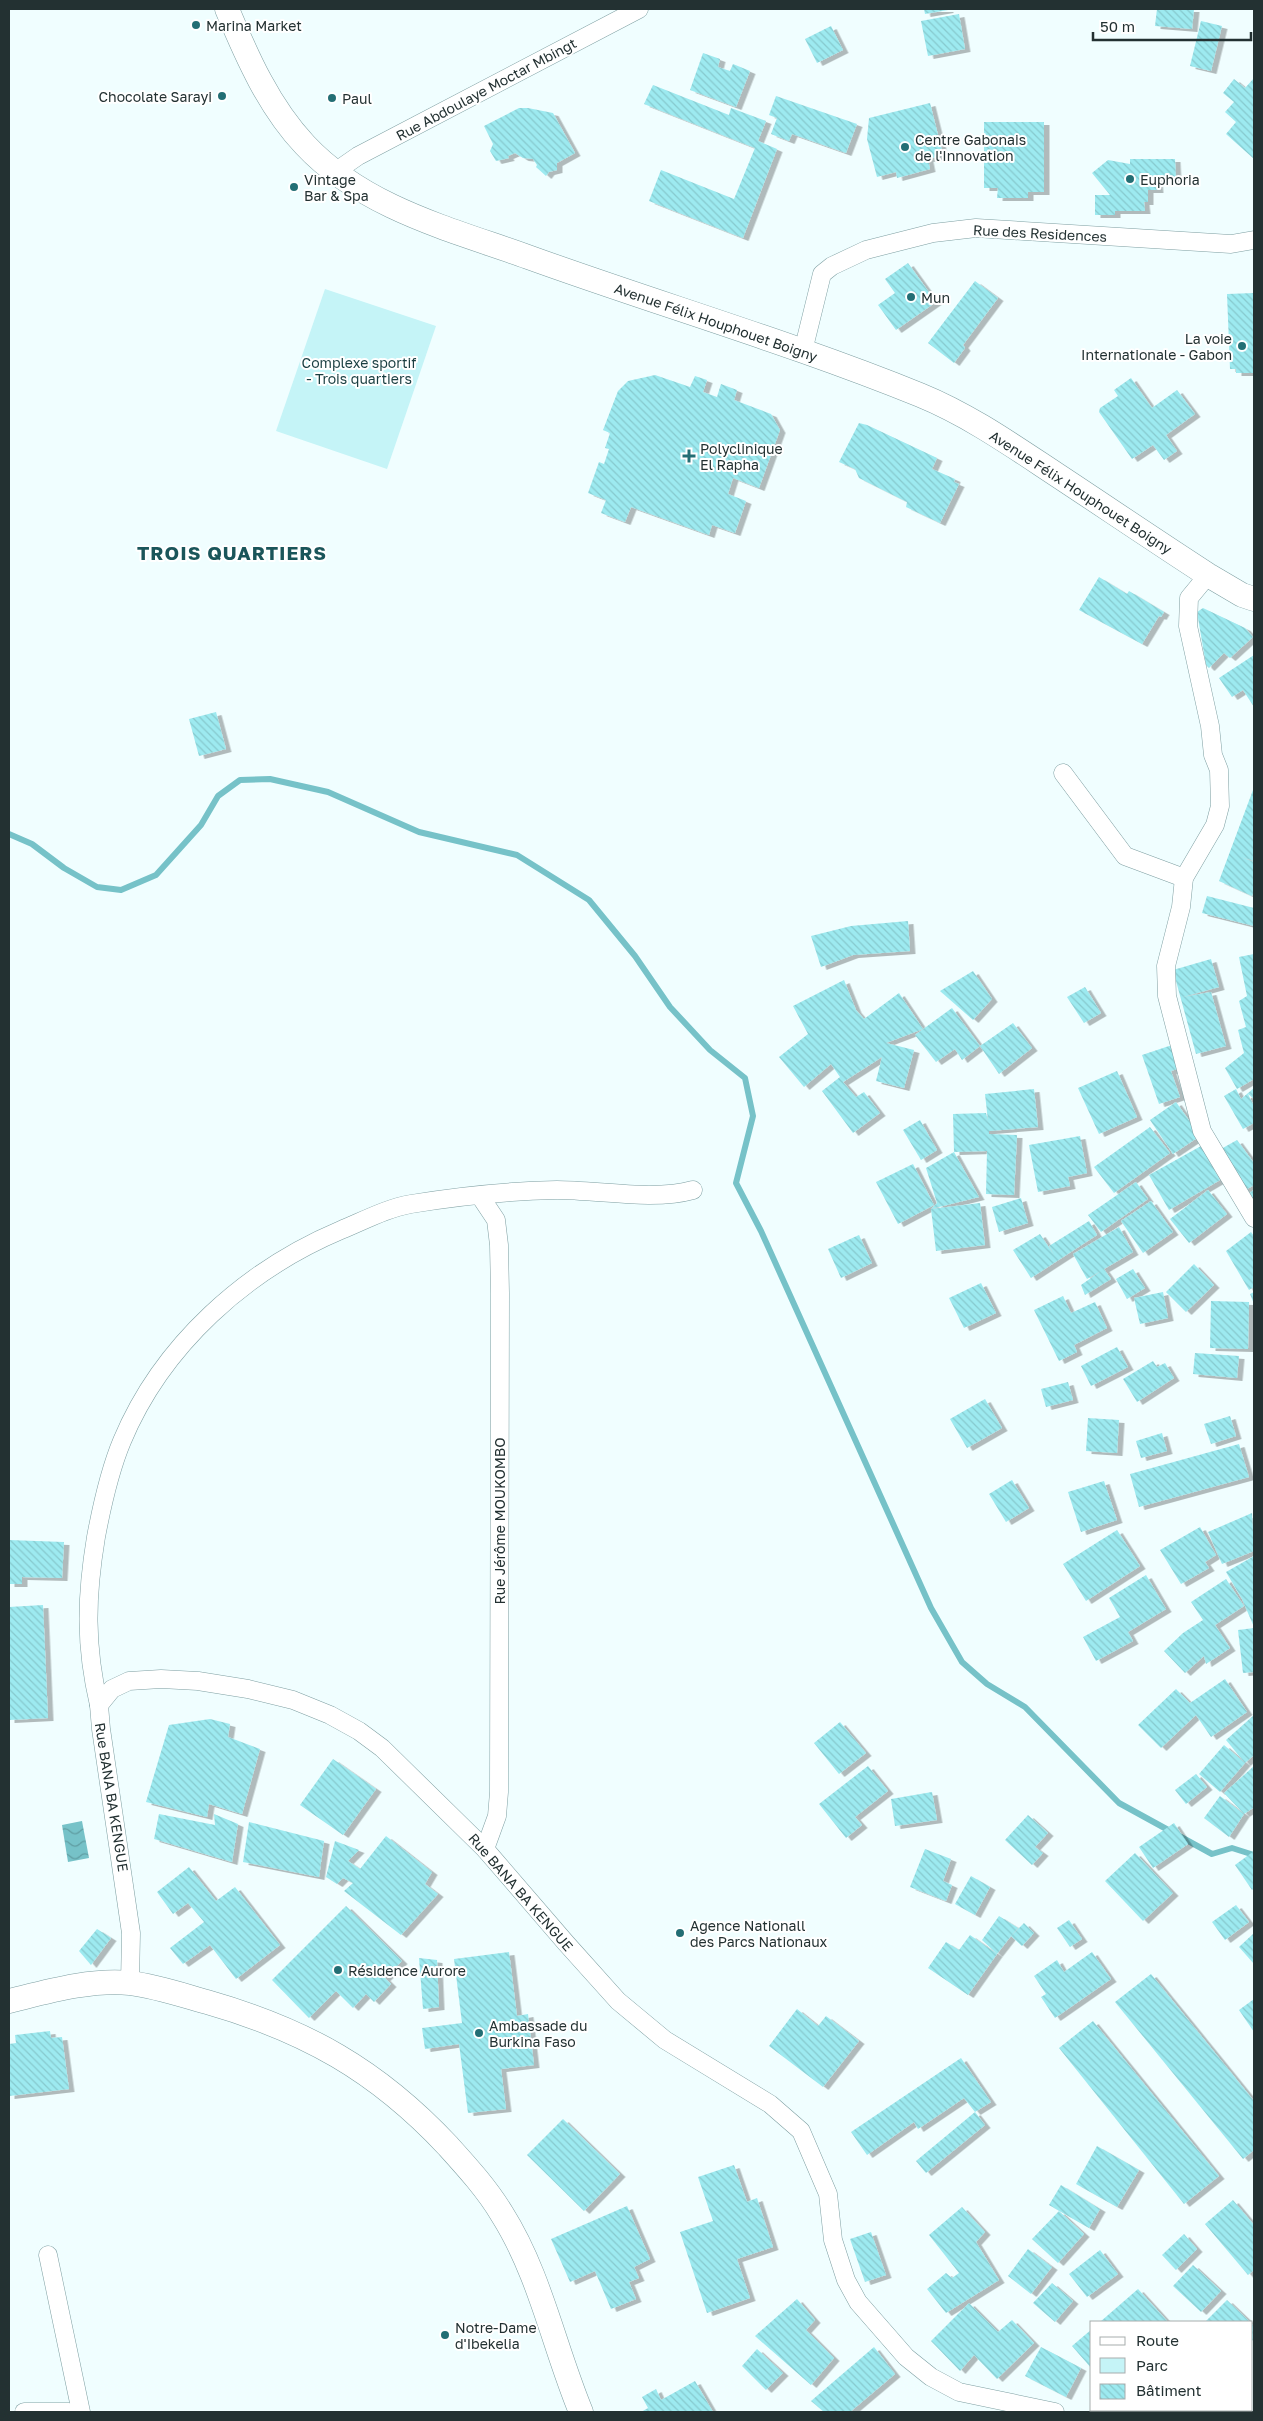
<svg xmlns="http://www.w3.org/2000/svg" width="1263" height="2421" viewBox="0 0 1263 2421" font-family="'Golos Text',sans-serif">
  <defs>
    <pattern id="water-waves" width="16" height="10" patternUnits="userSpaceOnUse" patternTransform="scale(1.25)"><rect width="16" height="10" fill="#76c2c8"/><path d="M0 5q4-4 8 0t8 0" fill="none" stroke="#609ea3"/></pattern>
    <pattern id="building-back-hatch" width="6" height="6" patternUnits="userSpaceOnUse" patternTransform="scale(1.25)"><rect width="6" height="6" fill="#9deaf0"/><path d="M-1 5l2 2M0 0l6 6M5-1l2 2" fill="none" stroke="#87c9ce"/></pattern>
    <filter id="shadow"><feDropShadow dx="5.5" dy="3" stdDeviation="0" flood-color="#0004"/></filter>
  </defs>
  <rect width="100%" height="100%" fill="#f0feff"/>
  <polygon fill="#c5f4f7" points="325,289 436,326 387,469 276,431"/>
  <polygon fill="url(#water-waves)" points="82,1821 89,1858 68,1862 62,1825"/>
  <g fill="none" stroke-linecap="round" stroke-linejoin="round">
    <polyline stroke="#76c2c8" stroke-width="6" points="9,834 32,844 64,868 97,887 121,890 156,875 201,825 218,796 240,780 270,779 328,792 419,832 517,855 589,900 635,956 670,1007 710,1050 745,1078 753,1116 736,1183 761,1231 931,1608 962,1662 987,1684 1025,1707 1119,1803 1212,1854 1232,1848 1254,1855"/>
  </g>
  <g fill="url(#building-back-hatch)" filter="url(#shadow)">
    <polygon points="924,9 948,9 948,10 925,14"/>
    <polygon points="1157,9 1194,9 1192,29 1155,26"/>
    <polygon points="959,14 965,49 928,56 921,21"/>
    <polygon points="1201,21 1222,26 1211,71 1190,66"/>
    <polygon points="831,26 843,50 817,63 805,39"/>
    <polygon points="703,53 720,59 718,67 730,71 733,64 750,71 736,107 690,90"/>
    <polygon points="1254,78 1254,159 1226,134 1236,122 1225,112 1234,102 1223,93 1234,79 1245,88"/>
    <polygon points="653,85 729,115 731,108 766,121 758,141 777,149 743,238 649,201 661,170 734,199 755,148 644,104"/>
    <polygon points="776,96 857,124 846,153 792,134 789,141 771,134 777,118 769,115"/>
    <polygon points="930,103 943,155 928,159 930,169 897,178 896,172 877,177 867,139 869,118"/>
    <polygon points="519,108 528,108 553,113 575,153 557,163 557,170 549,172 546,176 536,167 537,165 533,159 523,158 515,153 508,156 509,158 496,161 490,151 493,144 484,126"/>
    <polygon points="984,122 1044,122 1044,192 1028,192 1028,198 997,198 998,188 984,188"/>
    <polygon points="1130,159 1175,159 1176,179 1157,180 1158,190 1148,190 1148,202 1144,202 1145,211 1115,211 1115,215 1095,215 1095,195 1110,195 1092,173 1108,160 1130,164"/>
    <polygon points="908,263 936,302 896,330 878,305 895,293 885,279"/>
    <polygon points="975,281 998,298 963,345 965,348 954,363 928,343"/>
    <polygon points="1254,293 1254,373 1236,373 1236,369 1230,369 1227,294"/>
    <polygon points="655,375 690,387 695,376 707,380 703,392 717,397 721,384 737,390 734,400 771,414 780,430 759,488 733,478 728,494 746,501 735,533 712,525 709,535 631,507 625,522 601,513 606,500 588,493 599,462 604,464 609,449 605,448 610,433 603,430 618,391 628,381"/>
    <polygon points="1131,378 1152,408 1177,390 1195,414 1166,435 1177,451 1164,460 1153,445 1132,459 1099,412 1100,408 1118,396 1114,390"/>
    <polygon points="859,423 867,425 937,458 932,469 955,479 954,482 959,484 940,523 906,507 907,502 859,478 855,469 839,462"/>
    <polygon points="1099,577 1127,594 1129,591 1164,612 1161,617 1159,616 1142,644 1079,610"/>
    <polygon points="1203,608 1245,628 1253,637 1230,658 1224,653 1209,668 1206,665 1197,612"/>
    <polygon points="1254,655 1254,707 1243,690 1232,697 1219,678"/>
    <polygon points="216,712 226,749 199,756 189,719"/>
    <polygon points="1253,790 1254,861 1241,857 1254,862 1254,891 1252,896 1219,881"/>
    <polygon points="1207,896 1254,908 1254,926 1202,913"/>
    <polygon points="908,921 910,951 853,955 821,967 811,936 851,926"/>
    <polygon points="1254,954 1254,1079 1237,1089 1225,1068 1244,1053 1238,1030 1246,1027 1239,1001 1247,996 1239,957"/>
    <polygon points="1211,959 1219,987 1183,997 1211,992 1226,1046 1196,1054 1173,970"/>
    <polygon points="973,971 992,999 973,1020 940,991"/>
    <polygon points="844,980 856,1010 864,1019 899,993 923,1029 886,1043 914,1050 904,1088 876,1081 882,1057 843,1082 856,1097 864,1092 880,1113 853,1133 822,1091 840,1077 831,1064 804,1087 779,1057 808,1034 793,1006"/>
    <polygon points="1085,987 1101,1013 1084,1023 1067,997"/>
    <polygon points="952,1008 980,1046 1013,1023 1032,1048 999,1074 980,1046 962,1060 955,1049 936,1062 915,1035"/>
    <polygon points="1175,1044 1183,1067 1171,1071 1180,1097 1159,1104 1142,1055"/>
    <polygon points="1117,1071 1137,1117 1099,1134 1078,1088"/>
    <polygon points="1254,1088 1254,1099 1248,1094 1254,1106 1254,1123 1243,1129 1224,1096 1236,1089 1241,1099"/>
    <polygon points="1034,1089 1038,1127 989,1131 989,1134 1017,1135 1014,1195 986,1194 987,1151 954,1152 979,1197 931,1209 937,1203 926,1168 954,1152 953,1114 986,1113 988,1121 985,1094"/>
    <polygon points="1176,1102 1200,1136 1173,1154 1150,1120"/>
    <polygon points="920,1120 937,1150 921,1160 903,1130"/>
    <polygon points="1150,1127 1170,1153 1114,1193 1094,1167"/>
    <polygon points="1080,1136 1087,1173 1068,1177 1070,1186 1038,1192 1029,1145"/>
    <polygon points="1237,1140 1254,1163 1254,1185 1244,1191 1221,1149"/>
    <polygon points="1201,1146 1220,1180 1169,1210 1149,1175"/>
    <polygon points="913,1164 934,1205 898,1224 876,1182"/>
    <polygon points="1136,1182 1148,1199 1101,1232 1088,1215"/>
    <polygon points="1208,1190 1227,1214 1189,1243 1170,1219"/>
    <polygon points="1254,1190 1254,1201 1249,1193"/>
    <polygon points="1021,1198 1028,1223 999,1232 992,1207"/>
    <polygon points="1151,1201 1173,1232 1143,1253 1121,1221"/>
    <polygon points="980,1203 985,1245 936,1251 931,1209"/>
    <polygon points="1089,1221 1097,1235 1031,1278 1013,1250 1040,1234 1054,1255 1049,1246"/>
    <polygon points="1119,1227 1133,1252 1104,1269 1111,1279 1085,1295 1081,1285 1101,1271 1087,1279 1073,1254"/>
    <polygon points="1251,1232 1254,1236 1254,1287 1249,1290 1226,1251"/>
    <polygon points="859,1235 872,1263 841,1278 828,1249"/>
    <polygon points="1194,1264 1214,1285 1186,1312 1166,1292"/>
    <polygon points="1133,1269 1145,1288 1127,1299 1116,1279"/>
    <polygon points="981,1283 996,1313 964,1328 949,1298"/>
    <polygon points="1163,1292 1168,1318 1140,1324 1134,1298"/>
    <polygon points="1254,1292 1254,1304 1250,1294"/>
    <polygon points="1063,1296 1071,1313 1095,1302 1107,1328 1074,1345 1077,1352 1059,1361 1034,1310"/>
    <polygon points="1211,1301 1249,1302 1248,1349 1210,1348"/>
    <polygon points="1117,1347 1128,1367 1091,1386 1081,1366"/>
    <polygon points="1195,1353 1239,1356 1237,1378 1193,1374"/>
    <polygon points="1153,1361 1157,1367 1165,1363 1174,1378 1137,1402 1123,1379"/>
    <polygon points="1068,1382 1073,1400 1046,1407 1041,1389"/>
    <polygon points="985,1399 1002,1428 967,1448 950,1419"/>
    <polygon points="1230,1416 1236,1436 1211,1444 1204,1424"/>
    <polygon points="1088,1418 1119,1420 1117,1453 1086,1451"/>
    <polygon points="1162,1433 1167,1451 1141,1458 1136,1441"/>
    <polygon points="1239,1444 1249,1477 1139,1507 1130,1474"/>
    <polygon points="1012,1480 1029,1508 1006,1522 989,1494"/>
    <polygon points="1104,1481 1117,1520 1081,1532 1068,1492"/>
    <polygon points="1252,1513 1254,1551 1222,1564 1208,1532"/>
    <polygon points="1200,1527 1216,1555 1205,1562 1209,1568 1181,1584 1160,1550"/>
    <polygon points="1117,1530 1140,1566 1086,1601 1063,1564"/>
    <polygon points="9,1540 64,1542 62,1578 22,1577 22,1584 9,1584"/>
    <polygon points="1254,1556 1253,1580 1254,1627 1242,1599 1226,1572"/>
    <polygon points="1146,1575 1166,1609 1128,1632 1133,1641 1096,1661 1083,1637 1120,1617 1109,1598"/>
    <polygon points="1226,1579 1244,1606 1215,1625 1230,1648 1206,1664 1204,1656 1185,1673 1164,1651 1183,1633 1203,1620 1191,1602"/>
    <polygon points="43,1605 48,1718 9,1720 9,1607"/>
    <polygon points="1254,1628 1254,1672 1243,1673 1238,1630"/>
    <polygon points="1225,1679 1247,1712 1211,1737 1196,1715 1161,1748 1138,1725 1176,1689 1190,1703"/>
    <polygon points="1254,1715 1254,1755 1245,1763 1226,1740"/>
    <polygon points="210,1719 230,1724 228,1737 260,1749 242,1814 209,1804 207,1817 146,1802 169,1725"/>
    <polygon points="840,1722 866,1753 839,1774 814,1743"/>
    <polygon points="1224,1745 1245,1763 1220,1792 1199,1774"/>
    <polygon points="333,1759 376,1789 343,1835 300,1805"/>
    <polygon points="868,1766 888,1791 855,1817 862,1825 846,1838 819,1804"/>
    <polygon points="1254,1766 1254,1781 1250,1777 1254,1782 1254,1810 1253,1808 1244,1814 1224,1793"/>
    <polygon points="1196,1774 1207,1787 1186,1804 1175,1790"/>
    <polygon points="932,1792 937,1820 895,1826 891,1799"/>
    <polygon points="1220,1796 1244,1814 1229,1837 1204,1818"/>
    <polygon points="159,1814 215,1825 214,1814 238,1824 232,1862 154,1839"/>
    <polygon points="1028,1815 1048,1833 1035,1847 1043,1853 1032,1865 1005,1840"/>
    <polygon points="249,1822 324,1841 319,1877 243,1862"/>
    <polygon points="1174,1823 1188,1844 1153,1868 1139,1847"/>
    <polygon points="386,1836 432,1872 425,1884 438,1894 401,1935 344,1891 353,1883 343,1878 337,1884 326,1877 335,1841 359,1850 348,1861 360,1869"/>
    <polygon points="925,1849 951,1859 943,1881 952,1885 946,1901 910,1887"/>
    <polygon points="1254,1851 1254,1888 1252,1890 1235,1865"/>
    <polygon points="1135,1853 1173,1893 1143,1921 1105,1881"/>
    <polygon points="189,1867 216,1901 235,1887 280,1945 236,1979 210,1945 183,1964 170,1948 204,1922 188,1903 173,1914 157,1892"/>
    <polygon points="971,1876 990,1887 975,1915 955,1904"/>
    <polygon points="1236,1905 1249,1922 1225,1940 1212,1922"/>
    <polygon points="346,1906 402,1961 385,1978 391,1984 374,2002 366,1994 353,2008 336,1991 309,2018 272,1980"/>
    <polygon points="999,1916 1018,1928 1011,1936 1024,1923 1034,1933 1022,1946 1011,1936 997,1954 982,1940"/>
    <polygon points="1069,1920 1082,1939 1070,1947 1057,1928"/>
    <polygon points="97,1929 111,1938 91,1965 79,1951"/>
    <polygon points="1254,1933 1254,1964 1239,1947"/>
    <polygon points="970,1935 997,1954 968,1995 928,1968 946,1942 959,1950"/>
    <polygon points="509,1952 517,2016 528,2014 534,2065 501,2069 506,2109 468,2113 459,2044 425,2049 422,2028 462,2023 454,1959"/>
    <polygon points="1092,1952 1111,1979 1055,2018 1041,1997 1046,1994 1034,1976 1057,1960 1064,1972"/>
    <polygon points="419,1958 437,1960 439,2007 423,2009"/>
    <polygon points="1151,1974 1254,2101 1254,2150 1243,2159 1115,2002"/>
    <polygon points="1254,1999 1254,2032 1239,2010"/>
    <polygon points="797,2009 818,2026 826,2016 859,2041 823,2087 769,2046"/>
    <polygon points="1093,2021 1219,2176 1184,2204 1059,2048"/>
    <polygon points="50,2031 51,2038 62,2037 69,2089 9,2096 9,2044 16,2043 15,2035"/>
    <polygon points="961,2058 991,2102 975,2112 964,2098 918,2129 914,2122 867,2155 851,2132"/>
    <polygon points="975,2112 985,2125 926,2173 916,2161"/>
    <polygon points="563,2119 620,2174 584,2211 527,2155"/>
    <polygon points="1097,2146 1139,2170 1117,2207 1076,2184"/>
    <polygon points="734,2165 747,2202 757,2198 773,2247 737,2259 750,2298 707,2313 680,2232 713,2221 698,2177"/>
    <polygon points="1061,2185 1100,2209 1089,2228 1049,2205"/>
    <polygon points="1233,2200 1254,2225 1254,2270 1248,2275 1205,2224"/>
    <polygon points="627,2206 650,2259 634,2267 639,2278 629,2282 636,2299 611,2309 595,2271 570,2282 551,2239"/>
    <polygon points="962,2207 985,2232 976,2242 999,2280 946,2313 927,2289 946,2273 952,2278 959,2273 929,2235"/>
    <polygon points="1059,2211 1084,2234 1058,2263 1032,2239"/>
    <polygon points="871,2232 886,2275 865,2282 850,2239"/>
    <polygon points="1184,2234 1197,2249 1176,2270 1162,2255"/>
    <polygon points="1028,2249 1052,2267 1031,2294 1008,2276"/>
    <polygon points="1100,2250 1118,2274 1087,2297 1069,2274"/>
    <polygon points="1193,2265 1221,2291 1201,2312 1173,2286"/>
    <polygon points="1052,2283 1073,2301 1055,2322 1033,2303"/>
    <polygon points="1138,2289 1168,2322 1100,2322"/>
    <polygon points="797,2299 815,2320 806,2330 834,2358 811,2385 755,2336"/>
    <polygon points="1227,2300 1250,2322 1205,2322"/>
    <polygon points="969,2303 998,2332 1012,2320 1034,2343 997,2379 974,2355 960,2371 931,2341"/>
    <polygon points="1252,2324 1254,2327 1254,2338 1252,2341"/>
    <polygon points="1092,2329 1092,2369 1072,2346"/>
    <polygon points="874,2347 895,2374 850,2412 824,2412 811,2401"/>
    <polygon points="1041,2347 1081,2368 1066,2397 1025,2376"/>
    <polygon points="757,2349 783,2373 766,2390 742,2366"/>
    <polygon points="695,2381 713,2412 641,2412 648,2408 642,2397 656,2389 661,2400"/>
    <polygon points="1191,2410 1234,2410 1236,2412 1188,2412"/>
  </g>
  <g fill="none" stroke-linecap="round" stroke-linejoin="round">
    <defs>
      <g id="minor">
        <polyline points="335,172 358,156 639,9"/>
        <polyline points="803,351 822,274 832,266 866,250 933,233 976,228 1231,244 1254,240"/>
        <polyline points="1208,575 1189,598 1188,626 1210,726 1213,755 1219,770 1220,806 1215,825 1184,878 1181,907 1166,966 1167,996 1202,1131 1254,1218"/>
        <polyline points="1063,773 1125,856 1184,878"/>
        <polyline points="480,1196 496,1220 499,1245 500,1293 499,1792 497,1816 485,1849"/>
        <path d="M99,1705C85,1646 86,1597 96,1537C102,1505 109,1472 122,1441C162,1345 246,1270 341,1230C363,1221 387,1208 411,1204C459,1196 509,1191 557,1190C598,1190 654,1201 693,1190"/>
        <polyline points="130,1983 131,1933 101,1729 99,1705 112,1689 129,1681 161,1679 198,1681 248,1689 293,1700 330,1715 359,1731 382,1748 485,1849 566,1943 618,2001 665,2040 770,2104 801,2131 828,2194 833,2240 846,2280 858,2302 906,2357 931,2377 959,2392 1055,2412"/>
        <polyline points="48,2255 81,2412"/>
        <polyline points="24,2412 69,2412"/>
      </g>
      <g id="secondary">
        <path d="M227,9C247,57 269,107 305,145C364,208 450,229 528,257C658,304 792,343 920,395C969,415 1013,446 1057,475C1107,508 1157,542 1208,575L1242,595L1254,599"/>
        <path d="M9,2001C46,1992 90,1979 130,1983C155,1986 182,1995 207,2002C305,2030 377,2070 448,2146C467,2167 487,2189 502,2214C540,2274 554,2347 581,2412"/>
      </g>
    </defs>
    <use href="#minor" stroke="#7e9fa2" stroke-width="19"/>
    <use href="#secondary" stroke="#7e9fa2" stroke-width="25"/>
    <use href="#minor" stroke="#fff" stroke-width="18"/>
    <use href="#secondary" stroke="#fff" stroke-width="24"/>
  </g>
  <g fill="#236e74" stroke="#fff" stroke-width="2">
    <circle cx="196" cy="25" r="5"/>
    <circle cx="222" cy="96" r="5"/>
    <circle cx="332" cy="98" r="5"/>
    <circle cx="905" cy="147" r="5"/>
    <circle cx="1130" cy="179" r="5"/>
    <circle cx="294" cy="187" r="5"/>
    <circle cx="911" cy="297" r="5"/>
    <circle cx="1242" cy="346" r="5"/>
    <path d="M686.5 448.5h5v5h5v5h-5v5h-5v-5h-5v-5h5z"/>
    <circle cx="680" cy="1933" r="5"/>
    <circle cx="338" cy="1970" r="5"/>
    <circle cx="479" cy="2033" r="5"/>
    <circle cx="445" cy="2335" r="5"/>
  </g>
  <g text-anchor="middle" dominant-baseline="central" stroke-width="4" stroke-linejoin="round" paint-order="stroke">
    <g font-size="14" fill="#233132" stroke="#fff" text-anchor="start">
      <text x="206" y="25">Marina Market</text>
      <text x="212" y="96" text-anchor="end">Chocolate Sarayi</text>
      <text x="342" y="98">Paul</text>
      <text x="915" y="139">Centre Gabonais<tspan x="915" dy="16">de l'Innovation</tspan></text>
      <text x="304" y="179">Vintage<tspan x="304" dy="16">Bar &amp; Spa</tspan></text>
      <text x="1140" y="179">Euphoria</text>
      <text x="921" y="297">Mun</text>
      <text x="1232" y="338" text-anchor="end">La voie<tspan x="1232" dy="16">Internationale - Gabon</tspan></text>
      <text x="700" y="448">Polyclinique<tspan x="700" dy="16">El Rapha</tspan></text>
      <text x="690" y="1925">Agence Nationall<tspan x="690" dy="16">des Parcs Nationaux</tspan></text>
      <text x="348" y="1970">Résidence Aurore</text>
      <text x="489" y="2025">Ambassade du<tspan x="489" dy="16">Burkina Faso</tspan></text>
      <text x="455" y="2327">Notre-Dame<tspan x="455" dy="16">d'Ibekelia</tspan></text>
    </g>
    <g font-size="14" fill="#233132" stroke="#fff">
      <text transform="translate(486 89) rotate(-28)">Rue Abdoulaye Moctar Mbingt</text>
      <text transform="translate(1040 233) rotate(3)">Rue des Residences</text>
      <text transform="translate(716 322) rotate(19)">Avenue Félix Houphouet Boigny</text>
      <text transform="translate(1081 492) rotate(33)">Avenue Félix Houphouet Boigny</text>
      <text transform="translate(499 1521) rotate(-90)">Rue Jérôme MOUKOMBO</text>
      <text transform="translate(112 1797) rotate(81)">Rue BANA BA KENGUE</text>
      <text transform="translate(521 1892) rotate(49)">Rue BANA BA KENGUE</text>
    </g>
    <g font-size="14" fill="#193e41" stroke="#fff">
      <text x="359" y="362">Complexe sportif<tspan x="359" dy="16">- Trois quartiers</tspan></text>
    </g>
    <g font-size="19" font-weight="bold" letter-spacing="1" fill="#1a555a" stroke="#fff">
      <text x="232" y="552">TROIS QUARTIERS</text>
    </g>
  </g>
  <rect width="1263" height="2421" fill="none" stroke="#233132" stroke-width="20"/>
  <rect x="1090" y="2321" width="162" height="90" fill="#ffffff" stroke="#a7adad"/>
  <rect x="1100" y="2337" width="25" height="8" fill="#ffffff" stroke="#a7adad"/>
  <text x="1136" y="2346" font-size="15" fill="#233132">Route</text>
  <rect x="1100" y="2358" width="25" height="15" fill="#c5f4f7" stroke="#a7adad"/>
  <text x="1136" y="2371" font-size="15" fill="#233132">Parc</text>
  <rect x="1100" y="2384" width="25" height="15" fill="url(#building-back-hatch)" stroke="#a7adad"/>
  <text x="1136" y="2396" font-size="15" fill="#233132">Bâtiment</text>
  <path d="M1093 32v8h158v-8" fill="none" stroke="#233132" stroke-width="2.5"/>
  <text x="1100" y="32" font-size="15" fill="#233132" stroke="#ffffff" stroke-width="4" paint-order="stroke">50 m</text>
</svg>
